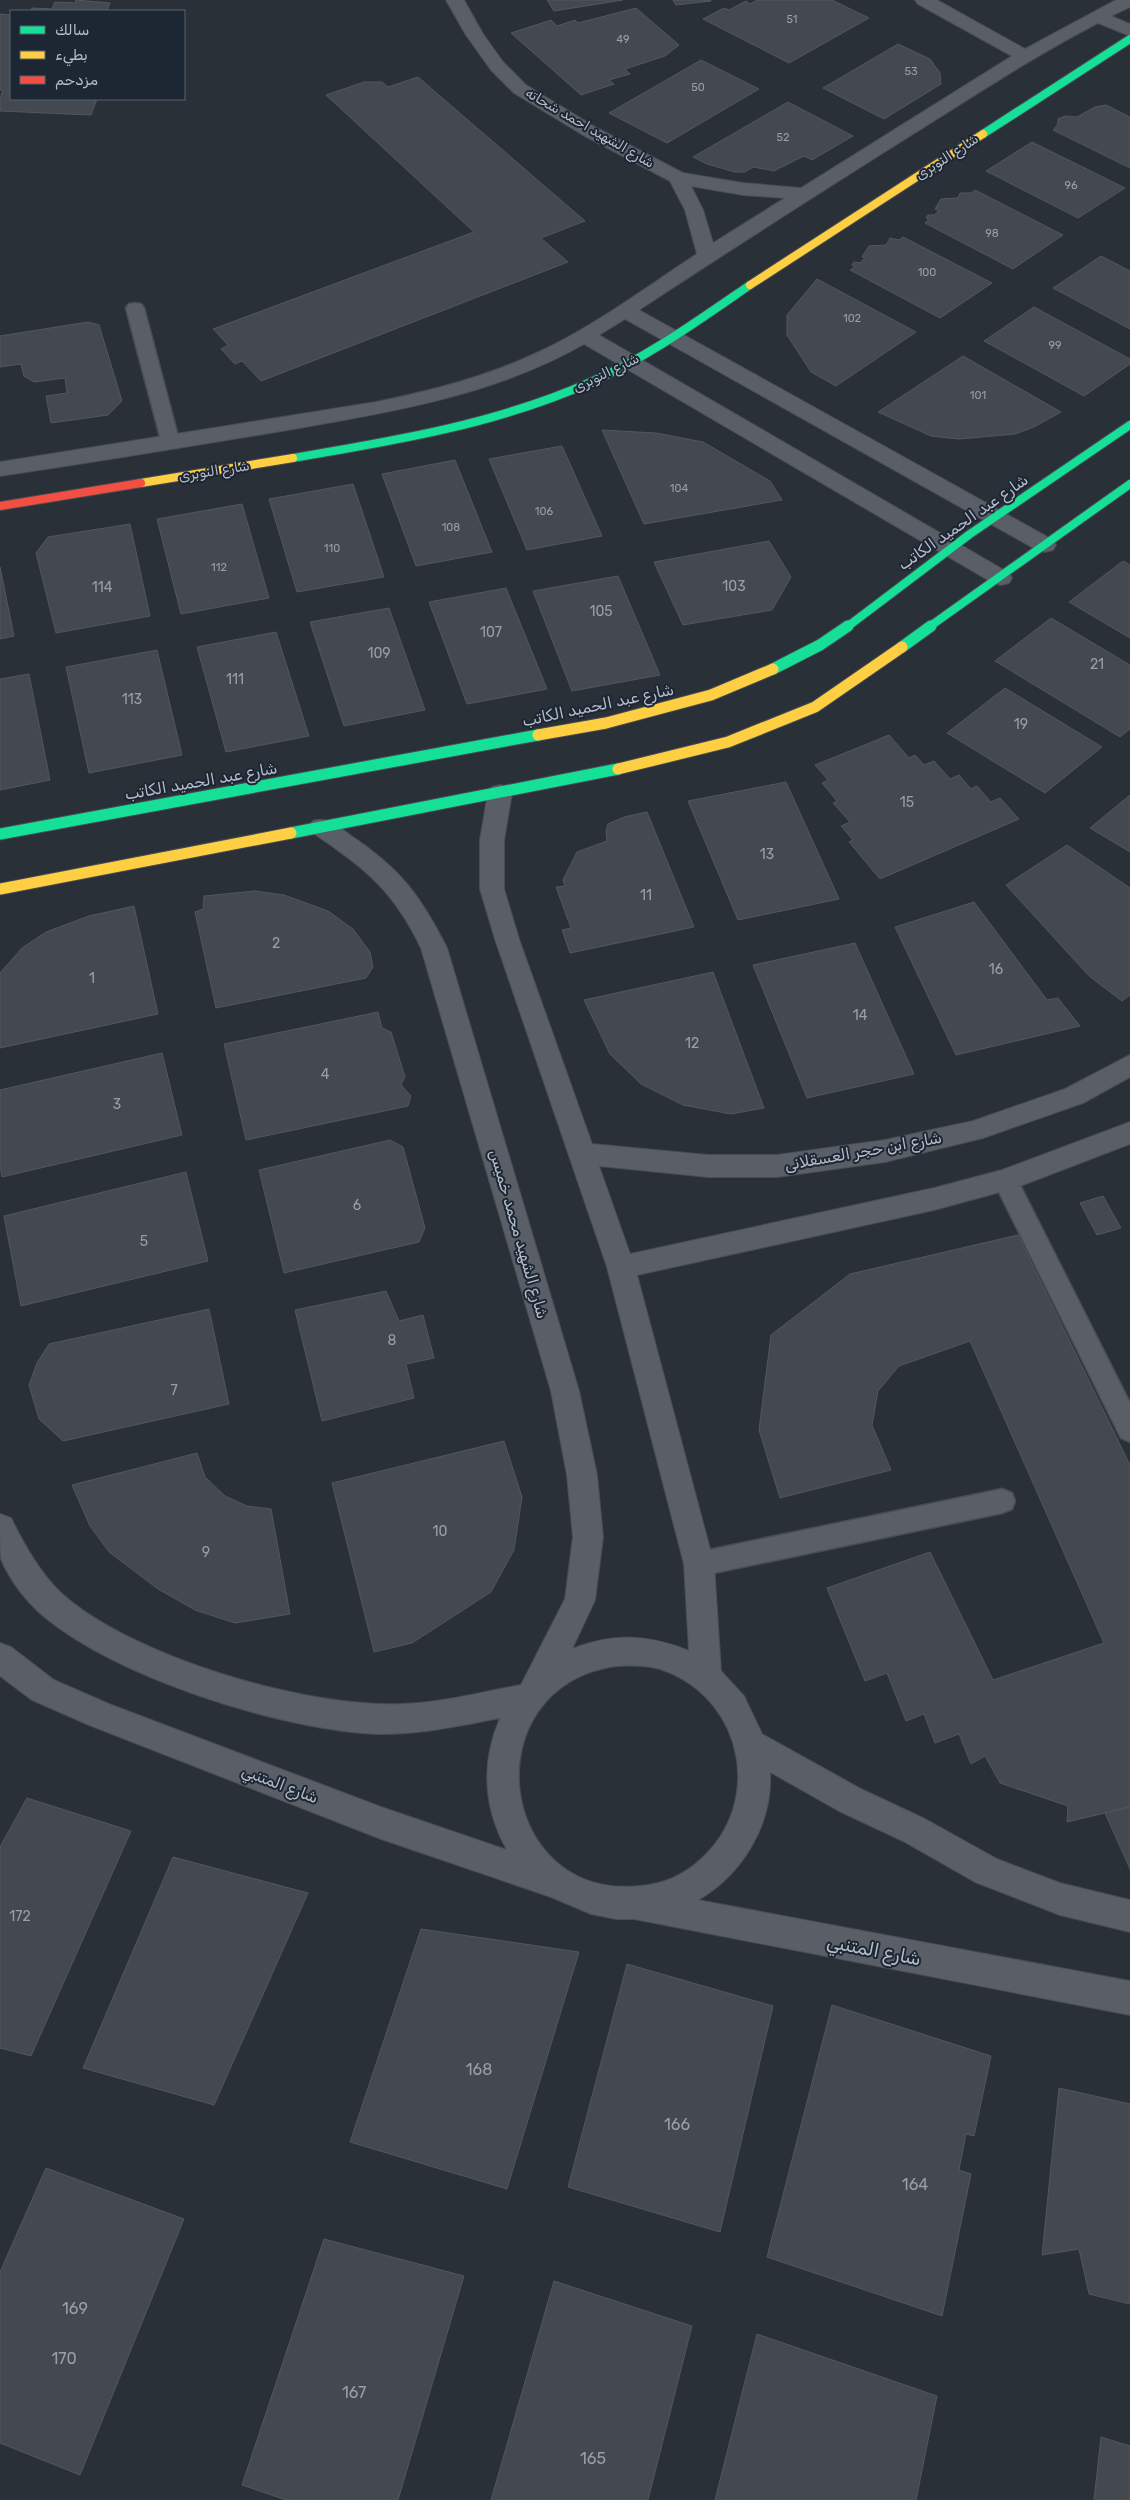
<svg xmlns="http://www.w3.org/2000/svg" width="1130" height="2500" viewBox="0 0 1130 2500" font-family="Rubik,'Noto Sans Arabic',sans-serif">
  <rect width="100%" height="100%" fill="#2a3038"/>
  <g fill="#444950" stroke="#52575f">
    <polygon points="76,0 110,3 107,11 31,11 32,8 52,9 55,2 75,3"/>
    <polygon points="547,0 623,0 554,11"/>
    <polygon points="673,0 711,0 711,1 676,5"/>
    <polygon points="757,0 832,0 869,18 789,63 703,19 724,8 729,10 746,1 750,4"/>
    <polygon points="636,8 679,45 665,56 625,69 630,74 609,80 614,84 581,95 511,33 551,20 557,26 575,20 578,23"/>
    <polygon points="0,14 11,15 11,99 97,99 91,115 0,111 0,98 3,90 0,90"/>
    <polygon points="898,44 930,59 940,73 941,84 884,119 823,88"/>
    <polygon points="701,60 759,89 667,143 609,113"/>
    <polygon points="418,77 585,221 541,238 568,262 261,381 242,361 235,364 221,349 228,345 213,329 474,232 326,95 364,82 382,82 388,87"/>
    <polygon points="788,102 853,136 812,160 804,156 774,171 753,167 745,172 735,172 707,164 693,157"/>
    <polygon points="1106,105 1130,117 1130,168 1053,130 1058,124 1058,119 1065,116 1077,117 1095,107"/>
    <polygon points="1032,142 1125,188 1078,218 986,171"/>
    <polygon points="975,190 1063,235 1013,269 925,223 929,219 926,218 928,215 934,215 939,211 935,209 941,199 958,198 960,193 971,193"/>
    <polygon points="903,237 992,283 940,318 850,270 855,267 852,265 854,262 860,263 865,258 862,257 869,246 886,245 890,238 899,240"/>
    <polygon points="1101,256 1130,271 1130,329 1053,288"/>
    <polygon points="817,279 916,332 836,386 811,372 787,335 787,315"/>
    <polygon points="1034,307 1130,359 1130,364 1084,396 984,341"/>
    <polygon points="88,322 99,325 122,401 108,415 51,423 46,396 67,393 65,378 34,382 24,376 21,364 0,367 0,336"/>
    <polygon points="963,356 1061,412 1034,427 1015,434 959,439 931,436 878,412"/>
    <polygon points="602,430 656,433 703,442 770,481 782,500 644,524"/>
    <polygon points="562,446 602,536 527,550 489,459"/>
    <polygon points="455,460 492,552 416,566 382,474"/>
    <polygon points="353,484 384,577 297,592 269,499"/>
    <polygon points="242,504 269,598 181,614 157,519"/>
    <polygon points="130,524 150,616 56,633 36,553 48,537"/>
    <polygon points="769,541 791,577 772,610 683,625 654,562"/>
    <polygon points="1123,561 1130,565 1130,638 1069,602"/>
    <polygon points="0,567 14,636 0,639"/>
    <polygon points="618,576 660,675 572,691 533,591"/>
    <polygon points="506,588 547,689 467,704 429,602"/>
    <polygon points="389,608 425,710 344,726 310,622"/>
    <polygon points="1051,618 1130,665 1130,729 1120,737 995,661"/>
    <polygon points="276,632 309,736 226,752 197,647"/>
    <polygon points="157,650 182,755 89,773 66,667"/>
    <polygon points="29,674 50,780 0,790 0,679"/>
    <polygon points="1005,688 1102,747 1045,793 947,733"/>
    <polygon points="889,735 909,758 915,755 924,765 934,761 950,779 959,775 971,789 977,786 991,802 1000,798 1019,819 880,879 849,842 853,840 841,826 850,822 833,803 837,801 822,783 828,780 815,765"/>
    <polygon points="786,782 839,899 738,920 688,801"/>
    <polygon points="1130,795 1130,852 1090,828"/>
    <polygon points="647,812 694,927 570,953 562,930 571,928 556,887 565,886 563,880 577,852 607,841 606,831 608,824 624,817"/>
    <polygon points="1067,845 1130,888 1130,995 1122,1001 1089,976 1006,885"/>
    <polygon points="255,891 284,895 328,911 353,929 370,952 373,967 366,978 216,1008 195,912 203,909 204,896"/>
    <polygon points="974,902 1047,1000 1058,998 1080,1026 956,1055 895,927"/>
    <polygon points="134,906 158,1014 0,1048 0,973 22,948 46,932 89,916"/>
    <polygon points="855,943 914,1074 807,1098 753,965"/>
    <polygon points="713,972 764,1108 731,1114 683,1105 641,1084 610,1054 584,1000"/>
    <polygon points="378,1012 382,1028 391,1032 405,1077 401,1085 411,1096 408,1106 246,1140 224,1044"/>
    <polygon points="162,1053 182,1135 2,1177 0,1165 0,1090"/>
    <polygon points="390,1140 403,1147 425,1228 419,1242 284,1273 259,1170"/>
    <polygon points="186,1172 208,1261 21,1306 4,1216"/>
    <polygon points="1103,1196 1121,1228 1097,1235 1080,1203"/>
    <polygon points="1018,1235 1130,1465 1130,1807 1067,1822 1068,1806 1000,1783 985,1756 971,1764 959,1734 935,1743 924,1714 906,1721 887,1673 865,1681 827,1588 930,1552 993,1680 1104,1643 970,1341 899,1366 878,1391 872,1425 891,1470 780,1498 759,1430 771,1335 850,1274"/>
    <polygon points="386,1291 399,1321 423,1315 434,1358 406,1364 414,1398 322,1421 295,1310"/>
    <polygon points="209,1309 229,1404 63,1441 39,1419 29,1385 37,1363 49,1344"/>
    <polygon points="504,1441 522,1497 514,1550 491,1592 412,1643 374,1652 332,1483"/>
    <polygon points="197,1453 205,1477 225,1496 247,1506 271,1509 290,1614 235,1623 195,1610 158,1589 109,1552 90,1526 72,1485"/>
    <polygon points="27,1798 131,1831 31,2056 0,2048 0,1847"/>
    <polygon points="1130,1807 1130,1869 1105,1813"/>
    <polygon points="173,1857 308,1893 214,2105 83,2068"/>
    <polygon points="421,1929 579,1952 507,2189 350,2142"/>
    <polygon points="627,1964 773,2006 720,2232 568,2187"/>
    <polygon points="832,2005 991,2056 974,2136 966,2134 959,2170 971,2174 942,2316 767,2257"/>
    <polygon points="1059,2088 1130,2104 1130,2304 1089,2294 1079,2249 1042,2255"/>
    <polygon points="46,2168 184,2219 80,2475 0,2443 0,2272"/>
    <polygon points="324,2239 464,2276 398,2500 286,2500 242,2485"/>
    <polygon points="554,2281 692,2326 648,2500 491,2500"/>
    <polygon points="757,2334 937,2396 916,2500 715,2500"/>
    <polygon points="1101,2437 1130,2446 1130,2500 1094,2500"/>
  </g>
  <g fill="none" stroke-linecap="round" stroke-linejoin="round">
    <defs>
      <g id="lane">
        <polygon points="135,303 141,304 144,308 180,444 178,448 164,448 162,444 126,308 129,304"/>
        <polygon points="1005,1170 1014,1173 1130,1403 1130,1442 1121,1438 993,1180 996,1173"/>
        <polygon points="1002,1489 1012,1493 1015,1501 1012,1509 1002,1513 699,1576 689,1573 685,1564 689,1555 699,1552"/>
      </g>
      <g id="street">
        <path d="M446,0H464L483,34L503,62L526,85L595,127L683,173L743,183L801,188L1012,56L918,4L915,0H937L1025,49L1116,0H1130V7L1111,16L1130,24V36L1098,23C1034,56 974,96 913,134C821,192 730,250 639,310L1053,540L1056,545L1053,550L1045,552L1037,550L625,319L599,335L1009,573L1012,578L1009,583L1001,585L993,583L584,344C493,396 390,412 288,430C192,446 96,462 0,476V462L376,402C429,391 482,378 532,355C591,329 643,289 697,254L685,210L670,181L583,135L514,93L491,70L466,35ZM691,186L743,195L785,198L713,243L703,210Z"/>
        <path d="M500,785L508,787L512,793L504,840V889L519,939L592,1144L708,1155H777L885,1140L973,1121L1065,1089L1130,1055V1077L1083,1103L983,1138L885,1162L777,1177H708L599,1166L630,1254L934,1188L1002,1170L1130,1122V1144L1015,1188L934,1210L637,1275L714,1564L721,1671L744,1696L762,1734L861,1789L925,1819L997,1859L1060,1883L1130,1900V1932L1060,1915L975,1882L903,1841L839,1811L770,1772C773,1824 742,1875 698,1900L1130,1981V2015L634,1919H616L591,1914L551,1897L381,1839L89,1725L32,1700L0,1676V1643L11,1647L54,1680L109,1704L381,1807L507,1850C483,1807 481,1763 500,1718C454,1727 408,1737 361,1733C269,1725 119,1677 47,1619C28,1604 10,1581 1,1559C0,1547 0,1526 0,1514L11,1518C24,1544 39,1572 61,1593C132,1657 306,1708 401,1704C441,1703 481,1692 521,1685L565,1599L573,1537L567,1475L551,1391L421,948C393,890 365,868 313,833L309,827L313,821C328,816 338,826 350,835C400,868 420,895 447,948L579,1391L597,1475L603,1537L595,1600L572,1649C612,1633 649,1634 689,1651L684,1564L607,1267L495,939L480,889V840L488,793L492,787ZM616,1666C633,1665 652,1665 668,1672C744,1703 763,1803 701,1859C684,1875 664,1884 640,1886C496,1901 471,1687 616,1666Z"/>
      </g>
      <g id="fast-far1">
        <polyline points="983,134 1130,39"/>
        <path d="M293,458C394,441 497,424 591,382C648,357 699,320 750,285"/>
        <polyline points="847,627 970,534 1130,425"/>
        <polyline points="929,627 1130,484"/>
      </g>
      <g id="fast">
        <polyline points="902,647 931,626"/>
        <polyline points="773,669 820,645 848,626"/>
        <polyline points="291,833 618,769"/>
        <polyline points="0,834 538,735"/>
      </g>
      <g id="slow-far1">
        <polyline points="750,285 983,134"/>
        <polyline points="141,483 293,458"/>
      </g>
      <g id="slow">
        <polyline points="538,735 606,723 711,695 773,669"/>
        <polyline points="618,769 728,742 815,707 902,647"/>
        <polyline points="0,889 291,833"/>
      </g>
      <polyline id="jam" points="0,506 141,483"/>
    </defs>
    <use href="#lane" stroke="#484c53" stroke-width="3"/>
    <use href="#street" stroke="#484c53" stroke-width="2"/>
    <use href="#fast-far1" stroke="#484c53" stroke-width="10"/>
    <use href="#fast" stroke="#484c53" stroke-width="13"/>
    <use href="#slow-far1" stroke="#484c53" stroke-width="10"/>
    <use href="#slow" stroke="#484c53" stroke-width="13"/>
    <use href="#jam" stroke="#484c53" stroke-width="10"/>
    <use href="#lane" fill="#5a5e66" fill-rule="evenodd"/>
    <use href="#street" fill="#5a5e66" fill-rule="evenodd"/>
    <use href="#fast-far1" stroke="#16e098" stroke-width="8"/>
    <use href="#fast" stroke="#16e098" stroke-width="11"/>
    <use href="#slow-far1" stroke="#ffcf43" stroke-width="8"/>
    <use href="#slow" stroke="#ffcf43" stroke-width="11"/>
    <use href="#jam" stroke="#f24e42" stroke-width="8"/>
  </g>
  <g text-anchor="middle" dominant-baseline="central" stroke-width="4" stroke-linejoin="round" paint-order="stroke">
    <g font-size="11" fill="#989fab">
      <text x="792" y="19">51</text>
      <text x="623" y="39">49</text>
      <text x="911" y="71">53</text>
      <text x="698" y="87">50</text>
      <text x="783" y="137">52</text>
      <text x="1071" y="185">96</text>
      <text x="992" y="233">98</text>
      <text x="927" y="272">100</text>
      <text x="852" y="318">102</text>
      <text x="1055" y="345">99</text>
      <text x="978" y="395">101</text>
      <text x="679" y="488">104</text>
      <text x="544" y="511">106</text>
      <text x="451" y="527">108</text>
      <text x="332" y="548">110</text>
      <text x="219" y="567">112</text>
    </g>
    <g font-size="14" fill="#b4bcc9" stroke="#1d2633">
      <text transform="translate(590 128) rotate(30)">شارع الشهيد احمد شحاته</text>
      <text transform="translate(947 157) rotate(-33)">شارع النوبرى</text>
      <text transform="translate(606 373) rotate(-26)">شارع النوبرى</text>
      <text transform="translate(214 471) rotate(-9)">شارع النوبرى</text>
    </g>
    <g font-size="14" fill="#989fab">
      <text x="734" y="586">103</text>
      <text x="102" y="587">114</text>
      <text x="601" y="611">105</text>
      <text x="491" y="632">107</text>
      <text x="379" y="653">109</text>
      <text x="1097" y="664">21</text>
      <text x="235" y="679">111</text>
      <text x="132" y="699">113</text>
      <text x="1021" y="724">19</text>
      <text x="907" y="802">15</text>
      <text x="767" y="854">13</text>
      <text x="646" y="895">11</text>
      <text x="276" y="943">2</text>
      <text x="996" y="969">16</text>
      <text x="92" y="978">1</text>
      <text x="860" y="1015">14</text>
      <text x="692" y="1043">12</text>
      <text x="325" y="1074">4</text>
      <text x="117" y="1104">3</text>
      <text x="357" y="1205">6</text>
      <text x="144" y="1241">5</text>
      <text x="392" y="1340">8</text>
      <text x="174" y="1390">7</text>
      <text x="440" y="1531">10</text>
      <text x="206" y="1552">9</text>
      <text x="20" y="1916">172</text>
    </g>
    <g font-size="16" fill="#b4bcc9" stroke="#1d2633">
      <text transform="translate(963 522) rotate(-35)">شارع عبد الحميد الكاتب</text>
      <text transform="translate(598 705) rotate(-12)">شارع عبد الحميد الكاتب</text>
      <text transform="translate(201 781) rotate(-10)">شارع عبد الحميد الكاتب</text>
      <text transform="translate(863 1151) rotate(-10)">شارع ابن حجر العسقلانى</text>
      <text transform="translate(519 1234) rotate(74)">شارع الشهيد محمد خميس</text>
      <text transform="translate(280 1784) rotate(21)">شارع المتنبي</text>
    </g>
    <g font-size="16" fill="#989fab">
      <text x="479" y="2069">168</text>
      <text x="677" y="2124">166</text>
      <text x="915" y="2184">164</text>
      <text x="75" y="2308">169</text>
      <text x="64" y="2358">170</text>
      <text x="354" y="2392">167</text>
      <text x="593" y="2458">165</text>
    </g>
    <g font-size="19" fill="#b4bcc9" stroke="#1d2633">
      <text transform="translate(874 1950) rotate(11)">شارع المتنبي</text>
    </g>
  </g>
  <rect x="10" y="10" width="175" height="90" fill="#1d2633" stroke="#59626f"/>
  <rect x="20" y="26" width="25" height="8" fill="#16e098" stroke="#59626f"/>
  <text x="55" y="35" font-size="15" fill="#b4bcc9">سالك</text>
  <rect x="20" y="51" width="25" height="8" fill="#ffcf43" stroke="#59626f"/>
  <text x="55" y="60" font-size="15" fill="#b4bcc9">بطيء</text>
  <rect x="20" y="76" width="25" height="8" fill="#f24e42" stroke="#59626f"/>
  <text x="55" y="85" font-size="15" fill="#b4bcc9">مزدحم</text>
</svg>
